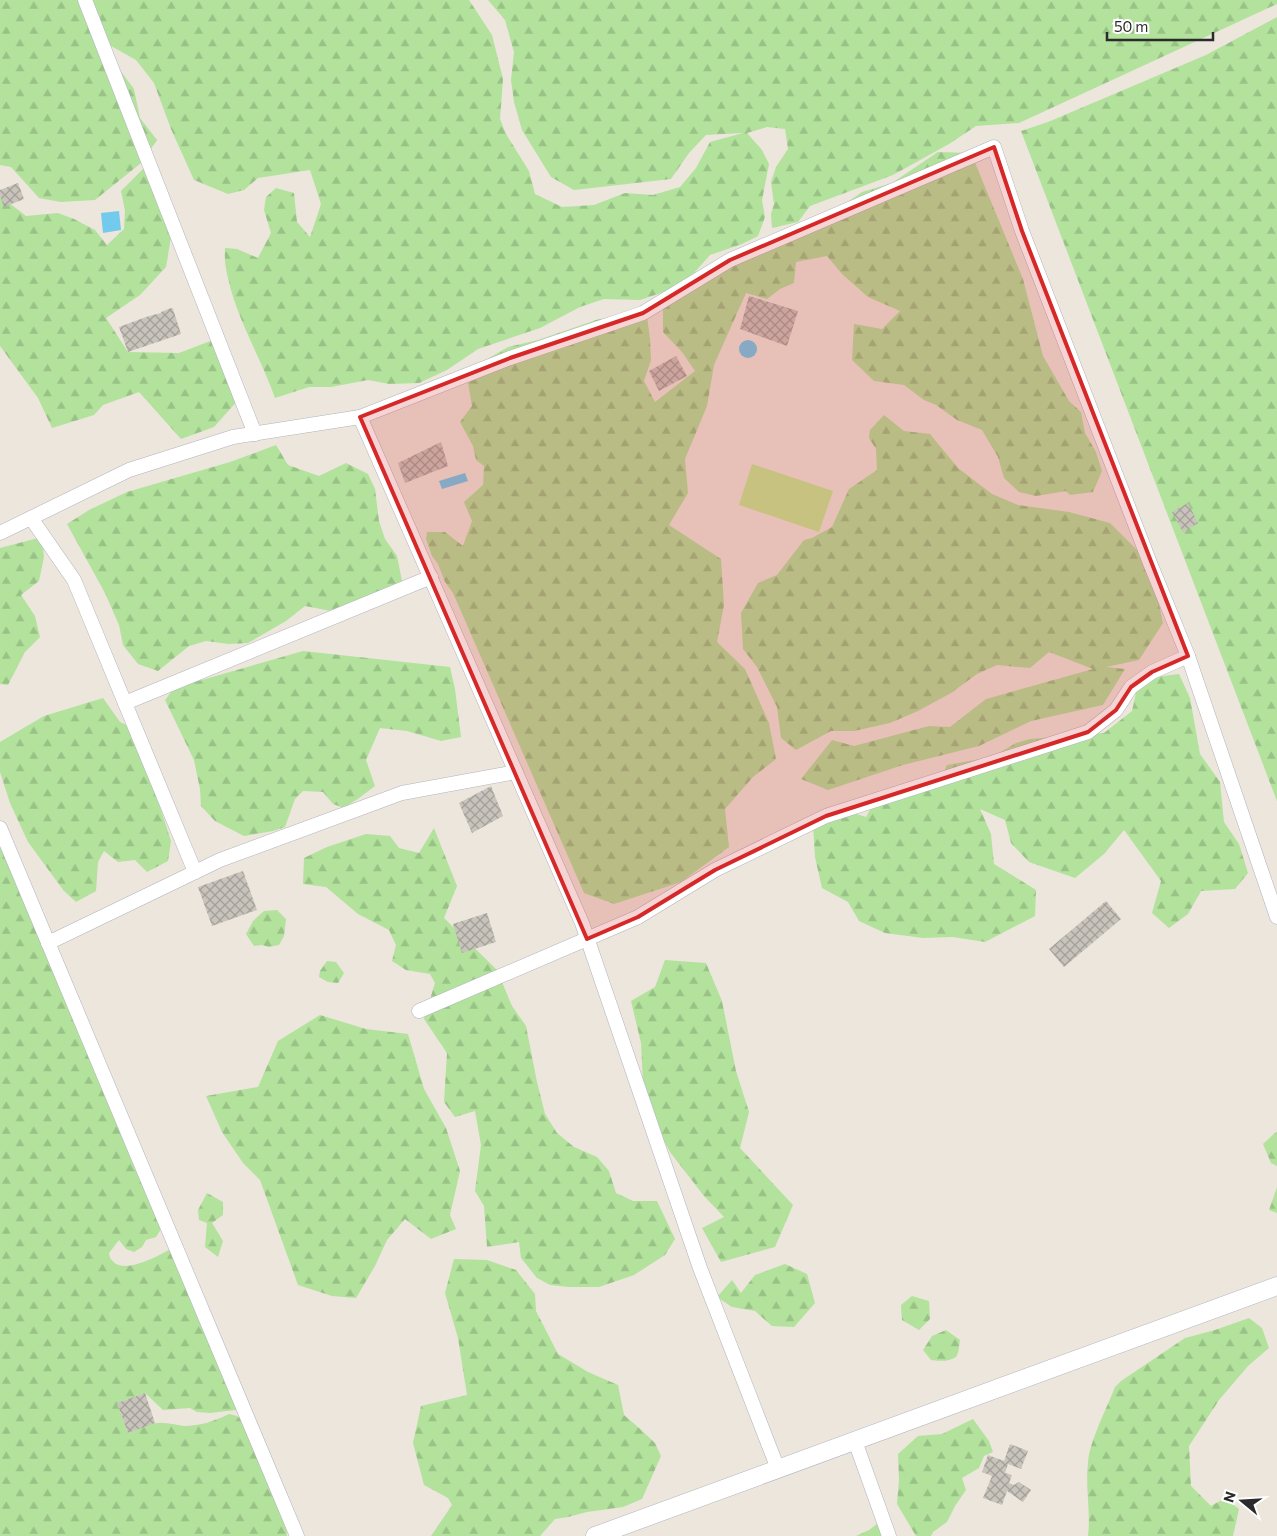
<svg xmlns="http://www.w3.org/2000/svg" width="1277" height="1536" viewBox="0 0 1277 1536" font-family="Commissioner,sans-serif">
  <defs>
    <pattern id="forest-firs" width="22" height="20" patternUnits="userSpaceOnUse" patternTransform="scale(1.25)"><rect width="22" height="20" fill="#b2e29b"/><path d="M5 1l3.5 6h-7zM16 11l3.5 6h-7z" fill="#99c286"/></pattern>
    <pattern id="building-cross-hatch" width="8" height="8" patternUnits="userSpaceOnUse" patternTransform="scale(1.25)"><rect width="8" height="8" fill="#c8c4bc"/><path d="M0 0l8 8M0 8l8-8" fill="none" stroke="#a39f99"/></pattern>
  </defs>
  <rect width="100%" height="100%" fill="#ece6dd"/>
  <g fill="url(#forest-firs)">
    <path d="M0,0H469L492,35L503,79L500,119L506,134L529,171L535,194L562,207L594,205L625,193L653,195L680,187L696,168L710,142L743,133L706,135L689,153L671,179L574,190L551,177L522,130L514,102L511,80L514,52L505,20L488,0H1277V4L1019,123L976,126L949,144L893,175L810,206L798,222L772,228L771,214L774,204L771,182L776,167L788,149L785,129L767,127L747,133L762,150L769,164L762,200L765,217L758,236L742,244L710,255L694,273L673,289L640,300L604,299L580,307L540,328L478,349L447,370L419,383L389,384L368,380L331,387H309L275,398C262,361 242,328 231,290C227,273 224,266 225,248L237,249L258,258L271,233L264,210L266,197L276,188L294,193L297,222L310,237L321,204L310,170L258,178L244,190L228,194L194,180L171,129L154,83L136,60L111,46L113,61L134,89L140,118L157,140L141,163L95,200L61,202L39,198L11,167L0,165Z"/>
    <polygon points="1277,17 1277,801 1021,131 1048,122 1206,55"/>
    <polygon points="938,152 971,153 1023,279 1043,356 1069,401 1081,412 1085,433 1096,452 1102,471 1093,492 1070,495 1066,491 1036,496 1019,492 1004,478 998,457 982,430 957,420 936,405 924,400 904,385 874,381 852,360 854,324 882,329 900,311 868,297 842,274 827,256 796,262 794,283 780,289 767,299 746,293 714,365 707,406 685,459 688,493 669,525 721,559 724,605 717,642 745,669 769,723 776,759 753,777 725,809 729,847 681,882 614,904 584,893 453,593 445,582 438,564 432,556 426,539 427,532 445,532 463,546 472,521 464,502 483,485 484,466 476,460 473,446 460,422 472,406 468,383 489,358 508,347 538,340 596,320 619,315 647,316 650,339 651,360 644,381 655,402 695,371 682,352 663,332 663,305 709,272 829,215 862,192 892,183"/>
    <polygon points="146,166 172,231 166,267 140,295 106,318 128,352 179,353 213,340 239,399 214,427 181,439 139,392 103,405 94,415 52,428 38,398 0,346 0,196 26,216 58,213 74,219 95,230 107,245 124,229 125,211 121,191"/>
    <polygon points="884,415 904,431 930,434 958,468 992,494 1018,505 1069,512 1110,523 1150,563 1163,623 1139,660 1106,667 1125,669 1103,705 1031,721 979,746 903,765 828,790 801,779 832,740 854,746 929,726 950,727 986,699 1093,669 1049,652 1030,668 997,665 977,674 951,693 918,711 890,723 854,731 831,731 796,750 781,738 777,707 757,667 743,649 741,613 758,583 777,575 804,540 812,538 832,527 849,489 877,470 876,449 869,438 870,430"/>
    <polygon points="276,445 288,465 319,476 346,463 368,474 375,489 379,521 385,539 397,556 403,586 331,611 305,606 286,621 248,643 229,644 206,641 189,646 158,671 138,664 123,645 119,625 105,593 67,524 89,510 127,492 230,462"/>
    <polygon points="42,537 44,557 39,581 21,595 35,616 40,637 25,652 8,685 0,684 0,548"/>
    <polygon points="303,651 450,667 455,689 461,737 441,741 407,731 380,728 366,760 375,786 359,798 344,808 333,804 323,792 303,791 295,799 285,827 273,831 244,836 215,821 201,806 200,789 194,760 165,700 174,688"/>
    <polygon points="1179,674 1190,698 1200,754 1220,782 1224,822 1239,844 1248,873 1235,889 1201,891 1188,914 1169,928 1152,913 1161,881 1124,830 1104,854 1075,878 1029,862 1011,843 1005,820 980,809 991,834 994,864 1036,890 1035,916 985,942 953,937 923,938 885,933 859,921 848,902 822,888 815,857 813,826 847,811 866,817 878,795 937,787 947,765 992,757 1016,743 1030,739 1104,733 1132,711 1139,679"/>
    <polygon points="103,698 120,722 144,733 152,782 171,841 168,861 147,872 135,860 118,862 104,851 98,862 96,891 76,902 64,891 28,842 10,803 0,772 0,742 44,716"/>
    <polygon points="434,828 457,886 444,918 497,970 512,1006 526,1026 537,1082 545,1114 557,1133 574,1147 597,1157 609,1171 616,1193 633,1201 657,1201 675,1239 665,1255 634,1275 599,1287 569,1287 550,1285 537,1278 521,1258 519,1242 487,1247 484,1206 475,1191 481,1145 475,1111 455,1117 444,1102 447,1053 424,1019 435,983 430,974 406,970 392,961 396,945 389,930 358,914 326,887 303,884 304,858 327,847 366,834 390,836 399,848 419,853"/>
    <path d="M0,839L161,1229L156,1237L146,1240L142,1247L134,1252L126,1249L119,1240L109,1253L110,1258C112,1260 113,1262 116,1264C130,1271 156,1257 169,1250L177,1261L236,1399V1410L210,1413L197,1412L190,1408L163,1410L145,1393L117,1403L128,1433C137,1430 147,1424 157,1423C167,1422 175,1425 184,1426C200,1426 215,1421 229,1414L237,1416L253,1430L286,1523L287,1536H0Z"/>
    <polygon points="277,910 286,919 284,936 279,945 269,947 262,945 254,946 246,934 253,921 264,911"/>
    <polygon points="665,960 706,963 722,1001 736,1071 749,1112 740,1148 793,1205 775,1247 721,1262 702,1228 724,1217 704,1196 670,1152 644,1104 641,1043 631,1001 655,987"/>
    <polygon points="327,961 336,962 344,973 338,983 328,982 319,977 320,971"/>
    <polygon points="320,1015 366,1029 408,1034 424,1089 446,1128 460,1171 450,1215 456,1229 431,1239 405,1219 387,1240 375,1266 356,1298 332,1296 298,1285 260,1180 243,1163 222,1132 206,1096 258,1087 278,1041"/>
    <polygon points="1276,1132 1277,1132 1277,1166 1271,1163 1263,1144"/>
    <polygon points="1277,1187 1277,1213 1269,1210"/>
    <polygon points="207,1193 223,1202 223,1215 212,1223 223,1241 218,1257 205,1247 207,1223 199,1220 198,1210"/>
    <polygon points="454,1259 487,1260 516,1270 535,1294 536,1311 558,1354 588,1372 618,1385 624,1415 639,1428 655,1443 661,1456 642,1499 623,1507 587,1512 568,1517 555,1519 540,1536 431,1536 452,1505 448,1498 424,1485 413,1443 421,1406 467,1395 458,1338 445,1293"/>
    <polygon points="785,1264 807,1274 815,1303 794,1327 772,1326 755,1311 732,1307 717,1297 732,1280 741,1293 755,1275"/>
    <polygon points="912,1296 929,1301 930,1319 919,1330 902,1320 901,1305"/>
    <path d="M1249,1318L1262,1328L1269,1348L1248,1366L1219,1400L1189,1446L1191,1486L1211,1506L1225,1498L1239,1509L1233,1536H1088C1091,1512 1085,1487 1088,1463C1089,1442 1107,1408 1115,1387L1121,1381L1185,1338L1215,1330Z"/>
    <path d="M946,1330L960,1340C959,1345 959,1353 956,1357C949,1362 938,1361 931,1360L923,1350L932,1336Z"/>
    <polygon points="973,1419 989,1441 993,1452 984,1456 979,1468 962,1478 966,1490 955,1506 947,1522 933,1532 931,1536 916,1536 897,1504 899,1480 898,1454 918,1436 942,1434"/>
    <polygon points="886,1517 892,1536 856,1536 869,1530"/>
  </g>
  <polygon fill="#c5e997" points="752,464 833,491 819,532 739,505"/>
  <g fill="#72caec">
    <polygon points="119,211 121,230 103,233 101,213"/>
    <circle cx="748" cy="349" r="9"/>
    <polygon points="465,473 468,481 442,489 439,481"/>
  </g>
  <g fill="url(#building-cross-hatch)">
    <polygon points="18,183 24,199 4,207 0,196 0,190"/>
    <polygon points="749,296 798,311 787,346 740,329"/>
    <polygon points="171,308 173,309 181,334 128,352 119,327 149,316 161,313 161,312"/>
    <polygon points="676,356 687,376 659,391 649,371"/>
    <polygon points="441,442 448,466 405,483 398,463"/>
    <polygon points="1188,503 1198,523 1183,532 1172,512"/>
    <polygon points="491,786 503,816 472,833 459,803"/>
    <polygon points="243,871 257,910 212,926 198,887"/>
    <polygon points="1106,901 1121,919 1064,967 1049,949"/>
    <polygon points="487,913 496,942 462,953 453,924"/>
    <polygon points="145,1393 155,1423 128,1433 117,1403"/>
    <polygon points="1010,1444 1028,1451 1021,1469 1008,1464 1005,1473 1012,1475 1009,1483 1014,1485 1019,1482 1031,1490 1023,1502 1007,1491 1002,1505 983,1498 992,1476 982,1472 988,1455 1004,1461"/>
  </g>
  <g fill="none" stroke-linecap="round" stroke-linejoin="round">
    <defs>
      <g id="minor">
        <polyline points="85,0 255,434"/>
        <polyline points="360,417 510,358 643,313 730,260 994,147 1022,231 1150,563 1188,656 1277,917"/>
        <polyline points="31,518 74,580 195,872"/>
        <polyline points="0,533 129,470 233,437 360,417 582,923 700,1268 778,1469"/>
        <polyline points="125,703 431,577"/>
        <polyline points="0,828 297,1536"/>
        <polyline points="48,943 220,860 402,793 516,772"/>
        <polyline points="419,1011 638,917 715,870 826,816 1088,732 1116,710 1131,687 1152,672 1188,656"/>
        <polyline points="855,1441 889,1536"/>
      </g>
      <polyline id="tertiary" points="595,1536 1277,1286"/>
    </defs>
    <use href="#minor" stroke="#b1b3be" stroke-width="15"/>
    <use href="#tertiary" stroke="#b1b3be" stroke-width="19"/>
    <use href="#minor" stroke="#fff" stroke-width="14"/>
    <use href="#tertiary" stroke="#fff" stroke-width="18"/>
  </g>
  <path fill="#d62828" fill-opacity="0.2" stroke="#d62828" stroke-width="4" stroke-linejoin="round" d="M994,147L1022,231L1188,656L1152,672L1131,687L1116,710L1088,732L826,816L715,870L638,917L587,939L360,417L510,358L643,313L730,260Z"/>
  <g transform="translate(1242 1501) rotate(288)" stroke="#ffffff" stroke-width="4" paint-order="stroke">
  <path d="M0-4L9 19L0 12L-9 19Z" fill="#2b2b2b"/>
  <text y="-8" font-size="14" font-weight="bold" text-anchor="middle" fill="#2b2b2b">N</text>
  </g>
  <path d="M1107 32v8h106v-8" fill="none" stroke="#2b2b2b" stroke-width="2.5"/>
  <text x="1114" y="32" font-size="15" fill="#2b2b2b" stroke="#ffffff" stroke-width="4" paint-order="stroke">50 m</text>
</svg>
